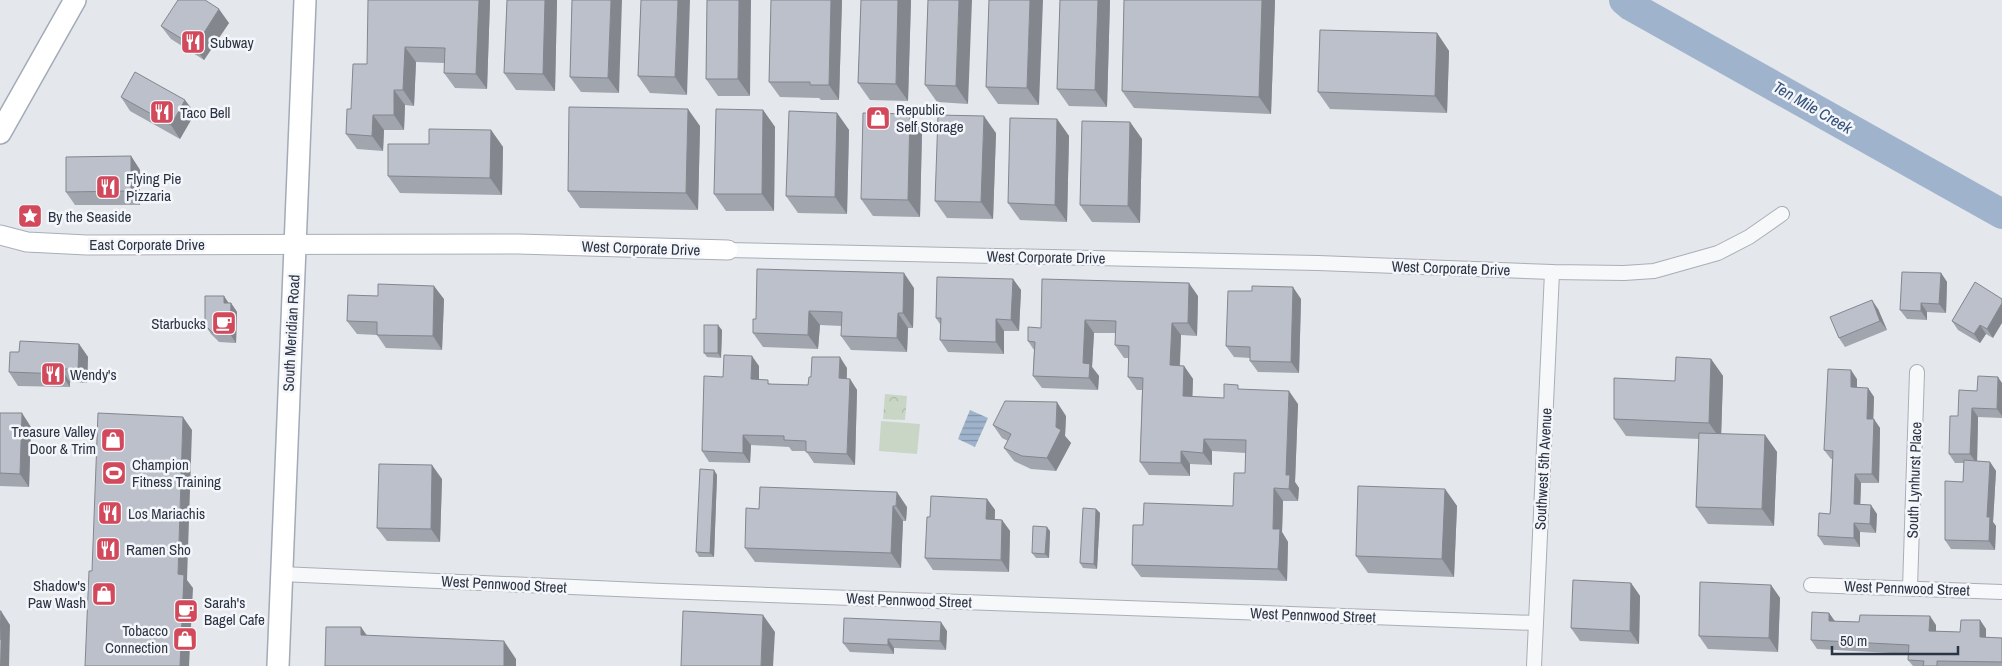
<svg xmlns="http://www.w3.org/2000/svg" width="2002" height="666" viewBox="0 0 2002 666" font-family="'Archivo Narrow',sans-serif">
  <defs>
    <pattern id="park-crowns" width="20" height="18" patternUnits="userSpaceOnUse" patternTransform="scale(1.25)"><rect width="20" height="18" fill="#c9d6c5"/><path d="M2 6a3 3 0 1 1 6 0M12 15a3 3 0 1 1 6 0" fill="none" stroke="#adb8ab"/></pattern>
    <pattern id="water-rules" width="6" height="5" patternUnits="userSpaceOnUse" patternTransform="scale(1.25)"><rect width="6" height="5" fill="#9fb4cc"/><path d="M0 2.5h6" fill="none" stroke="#8293a7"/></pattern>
  </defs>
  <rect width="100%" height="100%" fill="#e4e7ec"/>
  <polygon fill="url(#park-crowns)" points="885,394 907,396 905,420 883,419"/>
  <polygon fill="#c9d6c5" points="881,421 920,424 917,454 879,451"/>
  <polygon fill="url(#water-rules)" points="970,410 988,418 975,447 958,439"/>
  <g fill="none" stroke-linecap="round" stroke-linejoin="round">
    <polyline stroke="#9fb4cc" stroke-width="30" points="1624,0 1631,6 2002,214"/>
    <defs>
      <g id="street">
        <polyline points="728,250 1318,263 1552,272 1624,273 1654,271 1718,253 1749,237 1782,214"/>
        <polyline points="281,574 662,591 1536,623"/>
        <polyline points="1811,585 2002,592"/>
        <polyline points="1910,588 1917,372"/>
        <polyline points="1534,666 1552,272"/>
      </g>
      <polyline id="secondary" points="0,235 27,242 87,245 518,244 728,250"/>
      <g id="primary">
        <polyline points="0,133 75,0"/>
        <polyline points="278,666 305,0"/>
      </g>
    </defs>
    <use href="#street" stroke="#a9aeb7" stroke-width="16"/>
    <use href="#secondary" stroke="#a9aeb7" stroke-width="21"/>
    <use href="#primary" stroke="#a3abb8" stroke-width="24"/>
    <use href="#street" stroke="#f7f8fa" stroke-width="14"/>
    <use href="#secondary" stroke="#fff" stroke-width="19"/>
    <use href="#primary" stroke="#fff" stroke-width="21"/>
  </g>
  <g fill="#a1a5ae">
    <polygon points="490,0 487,89 455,88 444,73 444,63 416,62 414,106 405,105 404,130 384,130 383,151 357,149 346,134 351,109 367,64"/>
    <polygon points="507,0 557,0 555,91 516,90 504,73"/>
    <polygon points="572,0 619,93 581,92 570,77"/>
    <polygon points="641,0 687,95 650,93 638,76"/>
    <polygon points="707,0 750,96 718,96 706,79"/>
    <polygon points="771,0 842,0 839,100 821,100 819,98 780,97 769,82"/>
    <polygon points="861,0 911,0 908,101 870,100 858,83"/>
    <polygon points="928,0 968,104 937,102 925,85"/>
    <polygon points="989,0 1039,105 998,104 986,87"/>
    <polygon points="1060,0 1110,0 1107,107 1069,106 1057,89"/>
    <polygon points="1124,0 1275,0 1271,114 1134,108 1122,91"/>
    <polygon points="229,23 204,60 171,39 161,26"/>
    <polygon points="1437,33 1449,51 1447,113 1330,109 1318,92"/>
    <polygon points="121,97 195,113 180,139 130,111"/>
    <polygon points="763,110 775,127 774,211 726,211 714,194"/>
    <polygon points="837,113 849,130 847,214 798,213 786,196"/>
    <polygon points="910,114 922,131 920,217 873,216 861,199"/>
    <polygon points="1057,119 1069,136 1067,222 1020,220 1008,203"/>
    <polygon points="1130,122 1142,139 1140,223 1092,222 1080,205"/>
    <polygon points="700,126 698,210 580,208 568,191"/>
    <polygon points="491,130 503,147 502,195 400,193 388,176 429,144"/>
    <polygon points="996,133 993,219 947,218 935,201"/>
    <polygon points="131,156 140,170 140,205 75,205 66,192"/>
    <polygon points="1941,273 1947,282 1946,313 1927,312 1927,320 1907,319 1900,310"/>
    <polygon points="1013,279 1021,290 1019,331 1004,331 1004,354 948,352 940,340 940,324 936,318"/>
    <polygon points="1975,282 1993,338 1986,334 1980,343 1958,330 1952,321"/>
    <polygon points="914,288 913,328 908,328 907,352 851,350 841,336 842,326 820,325 818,349 763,347 753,333 756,319"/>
    <polygon points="1198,296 1197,336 1181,335 1180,366 1184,366 1193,379 1192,397 1224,398 1241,389 1298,404 1295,482 1299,488 1298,501 1283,501 1282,532 1288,542 1287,581 1141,577 1132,565 1143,525 1233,506 1245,473 1246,453 1212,451 1212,465 1190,464 1190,476 1149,475 1140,462 1142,390 1137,390 1128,377 1129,358 1124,358 1115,345 1116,333 1094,333 1092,367 1099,376 1098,390 1042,388 1033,376 1034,350 1028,341 1041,328"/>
    <polygon points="444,299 442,350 386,348 377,335 357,334 347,321"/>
    <polygon points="1301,299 1299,373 1258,372 1250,361 1250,358 1234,357 1226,346"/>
    <polygon points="229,303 231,303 237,312 236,343 219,342 211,334 205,325"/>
    <polygon points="1878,309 1887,330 1845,347 1839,338"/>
    <polygon points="722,330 721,358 707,357 704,353"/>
    <polygon points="79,344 88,357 87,383 70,382 70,387 18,386 9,372 19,352"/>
    <polygon points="1711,359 1723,376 1721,434 1765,435 1777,452 1774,526 1708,524 1696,507 1699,439 1626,436 1614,419"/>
    <polygon points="759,366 759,380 771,384 808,385 811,377 847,368 847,379 850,379 857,390 855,465 814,463 806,451 792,451 789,447 751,445 750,463 709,462 702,451 723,377"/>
    <polygon points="1857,379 1857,388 1868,388 1874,397 1873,419 1880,428 1879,483 1861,483 1860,504 1877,514 1876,533 1860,532 1860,547 1824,545 1818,536 1830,514 1832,459 1831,459 1824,450"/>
    <polygon points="2002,383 2002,418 1978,417 1977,461 1990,462 1996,471 1993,522 1996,526 1995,550 1951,549 1945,540 1963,482 1964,463 1955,463 1949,454 1958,416"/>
    <polygon points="0,413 31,427 29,487 0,486"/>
    <polygon points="1066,416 1065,436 1071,443 1056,471 1031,469 1014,461 1004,448 1008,441 1002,438 993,425"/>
    <polygon points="714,470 717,475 714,557 699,557 696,552"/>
    <polygon points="442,479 440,542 387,541 377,528"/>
    <polygon points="760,487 907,507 906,521 903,521 901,568 755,562 745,548 759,509"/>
    <polygon points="1445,489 1457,506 1454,577 1368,573 1356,556"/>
    <polygon points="987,499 995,510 995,519 1002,520 1010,531 1009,572 933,570 925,558 930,517"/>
    <polygon points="1096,509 1100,513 1097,569 1083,568 1080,563"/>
    <polygon points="1050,531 1049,558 1036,558 1032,553"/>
    <polygon points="1631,583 1640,596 1639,644 1580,641 1571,628"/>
    <polygon points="1771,585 1780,598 1778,652 1708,649 1699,636"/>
    <polygon points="1829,613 1835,621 1936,625 1936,631 1960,632 1980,620 1986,629 1986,637 2002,638 2002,666 1913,666 1908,660 1909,654 1817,649 1811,640"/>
    <polygon points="947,631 946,650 894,648 894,654 850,652 843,643"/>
  </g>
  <g fill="#83868d">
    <polygon points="479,0 490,0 487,89 476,74"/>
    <polygon points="545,0 557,0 555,91 543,74"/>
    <polygon points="611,0 622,0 619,93 608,78"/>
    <polygon points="678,0 690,0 687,95 675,77"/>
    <polygon points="739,0 751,0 750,96 738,79"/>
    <polygon points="831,0 842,0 839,100 829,85"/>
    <polygon points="898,0 911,0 908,101 896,84"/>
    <polygon points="959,0 972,0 968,104 956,86"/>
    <polygon points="1030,0 1043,0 1039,105 1027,88"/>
    <polygon points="1098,0 1110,0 1107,107 1095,90"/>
    <polygon points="1262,0 1275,0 1271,114 1259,97"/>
    <polygon points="219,9 229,23 204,60 195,47"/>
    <polygon points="1437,33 1449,51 1447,113 1435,96"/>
    <polygon points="405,47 416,62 414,106 403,90"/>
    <polygon points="394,90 405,105 404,130 394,115"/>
    <polygon points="185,100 195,113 180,139 171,125"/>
    <polygon points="688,109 700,126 698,210 686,193"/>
    <polygon points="763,110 775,127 774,211 762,194"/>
    <polygon points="837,113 849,130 847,214 835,197"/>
    <polygon points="910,114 922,131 920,217 908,200"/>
    <polygon points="373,115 384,130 383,151 372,136"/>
    <polygon points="984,116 996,133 993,219 981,202"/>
    <polygon points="1057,119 1069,136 1067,222 1055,205"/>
    <polygon points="1130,122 1142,139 1140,223 1128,206"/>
    <polygon points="491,130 503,147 502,195 490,178"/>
    <polygon points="131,156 140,170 140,205 131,191"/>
    <polygon points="904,273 914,288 913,328 903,313"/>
    <polygon points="1941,273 1947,282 1946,313 1939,304"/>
    <polygon points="1013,279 1021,290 1019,331 1011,320"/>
    <polygon points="1189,283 1198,296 1197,336 1188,323"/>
    <polygon points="434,286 444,299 442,350 433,336"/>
    <polygon points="1293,287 1301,299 1299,373 1291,362"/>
    <polygon points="224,296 230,305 224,303"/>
    <polygon points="1872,300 1878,309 1887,330 1880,321"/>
    <polygon points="231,303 237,312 236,343 230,334"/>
    <polygon points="1921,303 1927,312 1927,320 1921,311"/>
    <polygon points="2002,303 2002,323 1993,338 1987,329"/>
    <polygon points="809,311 820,325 818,349 808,335"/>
    <polygon points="898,313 908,328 907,352 897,338"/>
    <polygon points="996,319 1004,331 1004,354 996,342"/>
    <polygon points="1085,320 1094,333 1092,367 1099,376 1098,390 1089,378 1083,363"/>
    <polygon points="1172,323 1181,335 1179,378 1170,365"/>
    <polygon points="718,325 722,330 721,358 718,353"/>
    <polygon points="1980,325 1986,334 1980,343 1974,334"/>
    <polygon points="79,344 88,357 87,383 78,369"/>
    <polygon points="752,356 759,366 759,390 751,379"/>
    <polygon points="840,357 847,368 846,389 839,378"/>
    <polygon points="1711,359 1723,376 1721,440 1709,423"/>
    <polygon points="1184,366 1193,379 1192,409 1183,396"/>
    <polygon points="61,369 70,382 70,387 61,374"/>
    <polygon points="1851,370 1857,379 1857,396 1851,387"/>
    <polygon points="1998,377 2002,383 2002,416 1997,409"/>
    <polygon points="850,379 857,390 855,465 847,454"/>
    <polygon points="1868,388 1874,397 1873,428 1867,419"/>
    <polygon points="1289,391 1298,404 1295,482 1299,488 1298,501 1289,489 1286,475"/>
    <polygon points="1057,402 1066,416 1065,436 1071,443 1056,471 1047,458 1056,427"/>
    <polygon points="1972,408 1978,417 1977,464 1970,454"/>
    <polygon points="22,413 31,427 29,487 20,474"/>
    <polygon points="183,417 192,430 187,580 193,588 189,666 180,666 178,574"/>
    <polygon points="1874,419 1880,428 1879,483 1872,474"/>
    <polygon points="743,435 751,445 750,463 743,453"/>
    <polygon points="1765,435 1777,452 1774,526 1762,509"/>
    <polygon points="1204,439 1212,451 1212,465 1203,453"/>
    <polygon points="1181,451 1190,464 1190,476 1181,463"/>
    <polygon points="1990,462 1996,471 1993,522 1996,526 1995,550 1989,541 1987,517"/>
    <polygon points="432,465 442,479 440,542 431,529"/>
    <polygon points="714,470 717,475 714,557 710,553"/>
    <polygon points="1855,474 1861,483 1860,513 1854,504"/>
    <polygon points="1274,488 1283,501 1282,532 1288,542 1287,581 1278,569 1273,529"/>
    <polygon points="1445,489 1457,506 1454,577 1442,559"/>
    <polygon points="897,492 907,507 906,521 896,506"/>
    <polygon points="987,499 995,510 994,531 986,519"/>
    <polygon points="1871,505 1877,514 1876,533 1870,524"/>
    <polygon points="893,506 903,521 901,568 891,553"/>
    <polygon points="1096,509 1100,513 1097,569 1094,564"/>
    <polygon points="1002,520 1010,531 1009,572 1001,560"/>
    <polygon points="1854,523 1860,532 1860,547 1854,538"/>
    <polygon points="1047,527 1050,531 1049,558 1045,554"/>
    <polygon points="1631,583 1640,596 1639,644 1630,631"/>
    <polygon points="1771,585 1780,598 1778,652 1769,638"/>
    <polygon points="1,611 10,625 9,666 0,666"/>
    <polygon points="1829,613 1835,622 1829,621"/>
    <polygon points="763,615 775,632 773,666 761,666"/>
    <polygon points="1930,616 1936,625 1936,640 1929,631"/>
    <polygon points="1980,620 1986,629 1986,646 1980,637"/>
    <polygon points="941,622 947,631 946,650 940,641"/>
    <polygon points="361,627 373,644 361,635"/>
    <polygon points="888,639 894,648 894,654 888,645"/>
    <polygon points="504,641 516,659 516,666 504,666"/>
  </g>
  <g fill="#bbc0ca" stroke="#83868d">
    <polygon points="178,0 205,0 219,9 195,47 161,26"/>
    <polygon points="368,0 479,0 476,74 444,73 445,48 405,47 403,90 394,90 394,115 373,115 372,136 346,134 347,109 351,109 353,64 367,64"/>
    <polygon points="507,0 545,0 543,74 504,73"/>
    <polygon points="572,0 611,0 608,78 570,77"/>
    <polygon points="641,0 678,0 675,77 638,76"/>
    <polygon points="707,0 739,0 738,79 706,79"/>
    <polygon points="771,0 831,0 829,85 810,85 810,82 769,82"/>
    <polygon points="861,0 898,0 896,84 858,83"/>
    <polygon points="928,0 959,0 956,86 925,85"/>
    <polygon points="989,0 1030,0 1027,88 986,87"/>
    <polygon points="1060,0 1098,0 1095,90 1057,89"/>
    <polygon points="1124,0 1262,0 1259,97 1122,91"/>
    <polygon points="1320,30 1437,33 1435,96 1318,92"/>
    <polygon points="135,72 185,100 171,125 121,97"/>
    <polygon points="569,107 688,109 686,193 568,191"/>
    <polygon points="716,109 763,110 762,194 714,194"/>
    <polygon points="789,111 837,113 835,197 786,196"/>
    <polygon points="863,113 910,114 908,200 861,199"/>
    <polygon points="938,115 984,116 981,202 935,201"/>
    <polygon points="1010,118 1057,119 1055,205 1008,203"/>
    <polygon points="1082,121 1130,122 1128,206 1080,205"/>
    <polygon points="429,129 491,130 490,178 388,176 388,144 429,144"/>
    <polygon points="131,156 131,191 66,192 66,157"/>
    <polygon points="757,269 904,273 903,313 898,313 897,338 841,336 842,312 809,311 808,335 753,333 753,319 756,319"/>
    <polygon points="1902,272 1941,273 1939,304 1921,303 1921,311 1900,310"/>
    <polygon points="937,277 1013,279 1011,320 996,319 996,342 940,340 941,318 936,318"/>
    <polygon points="1042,279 1189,283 1188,323 1172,323 1170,365 1184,366 1183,396 1224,398 1224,384 1238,385 1238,389 1289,391 1286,475 1290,475 1289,489 1274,488 1273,529 1280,529 1278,569 1132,565 1133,525 1143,525 1144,503 1233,506 1234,473 1245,473 1246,440 1204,439 1203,453 1181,451 1181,463 1140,462 1143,378 1128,377 1129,346 1115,345 1116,321 1085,320 1083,363 1090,364 1089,378 1033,376 1035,342 1028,341 1028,327 1041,328"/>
    <polygon points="1975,282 2002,299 2002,303 1987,329 1980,325 1974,334 1952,321"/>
    <polygon points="378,284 434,286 433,336 377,335 377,322 347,321 348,295 378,296"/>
    <polygon points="1252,286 1293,287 1291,362 1250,361 1250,347 1226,346 1228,291 1252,291"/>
    <polygon points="205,296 224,296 224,303 231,303 230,334 213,333 205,325"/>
    <polygon points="1872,300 1880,321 1839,338 1830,317"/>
    <rect x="704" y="325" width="14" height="28"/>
    <polygon points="20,341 79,344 78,369 61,369 61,374 9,372 10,352 19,352"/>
    <polygon points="724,355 752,356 751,379 768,380 768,384 808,385 809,377 811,377 812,357 840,357 839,378 850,379 847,454 806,452 806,441 784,440 784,436 743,435 743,453 702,451 704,376 723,377"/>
    <polygon points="1676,357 1711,359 1709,423 1614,419 1614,378 1675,381"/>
    <polygon points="1828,369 1851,370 1851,387 1868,388 1867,419 1874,419 1872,474 1855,474 1854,504 1871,505 1870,524 1854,523 1854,538 1818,536 1819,513 1830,514 1831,503 1833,451 1824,450"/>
    <polygon points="1978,376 1998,377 1997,409 1972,408 1970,454 1949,454 1950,416 1958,416 1959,390 1977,391"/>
    <polygon points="1005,401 1057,402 1056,427 1061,430 1047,458 1022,456 1004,448 1011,434 993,425"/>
    <polygon points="0,413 22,413 20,474 0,473"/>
    <polygon points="98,413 183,417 178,574 184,575 180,666 85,666 89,571 92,571"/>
    <polygon points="1699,433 1765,435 1762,509 1696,507"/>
    <polygon points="1964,460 1990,462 1987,517 1990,517 1989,541 1945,540 1945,481 1963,482"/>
    <polygon points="379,464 432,465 431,529 377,528"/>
    <polygon points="700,469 714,470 710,553 696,552"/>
    <polygon points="1358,486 1445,489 1442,559 1356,556"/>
    <polygon points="760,487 897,492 896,506 893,506 891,553 745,548 746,508 759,509"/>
    <polygon points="931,496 987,499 986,519 1002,520 1001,560 925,558 927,517 930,517"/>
    <polygon points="1083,508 1096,509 1094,564 1080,563"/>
    <polygon points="1033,526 1047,527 1045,554 1032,553"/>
    <polygon points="1573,580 1631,583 1630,631 1571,628"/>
    <polygon points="1700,582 1771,585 1769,638 1699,636"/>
    <polygon points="0,611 1,611 0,640"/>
    <polygon points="683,611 763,615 761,666 681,666"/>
    <polygon points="1812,612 1829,613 1829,621 1859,622 1860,615 1930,616 1929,631 1960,632 1961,620 1980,620 1980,637 2002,638 2002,662 1937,661 1937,666 1923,666 1924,661 1908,660 1909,645 1811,640"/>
    <polygon points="844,618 941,622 940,641 888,639 888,645 843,643"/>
    <polygon points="326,627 361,627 361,635 504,641 504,666 325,666"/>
  </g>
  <defs>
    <symbol id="restaurant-square" viewBox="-11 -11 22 22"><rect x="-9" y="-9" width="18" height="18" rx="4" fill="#d1495b" stroke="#f4f6f9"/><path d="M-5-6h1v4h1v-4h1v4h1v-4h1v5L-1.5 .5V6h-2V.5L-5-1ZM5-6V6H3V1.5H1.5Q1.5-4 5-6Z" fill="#fff"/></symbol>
    <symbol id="shop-square" viewBox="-11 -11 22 22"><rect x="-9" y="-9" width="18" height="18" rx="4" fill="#d1495b" stroke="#f4f6f9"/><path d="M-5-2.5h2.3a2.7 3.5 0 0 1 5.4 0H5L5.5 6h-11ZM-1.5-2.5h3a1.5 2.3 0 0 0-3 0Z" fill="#fff"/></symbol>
    <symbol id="sight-square" viewBox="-11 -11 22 22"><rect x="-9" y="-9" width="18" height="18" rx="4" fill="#d1495b" stroke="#f4f6f9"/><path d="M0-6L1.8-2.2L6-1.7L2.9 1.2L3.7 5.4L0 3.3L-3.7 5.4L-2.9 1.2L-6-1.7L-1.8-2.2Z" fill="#fff"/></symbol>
    <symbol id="cafe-square" viewBox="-11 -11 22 22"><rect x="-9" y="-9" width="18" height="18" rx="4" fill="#d1495b" stroke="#f4f6f9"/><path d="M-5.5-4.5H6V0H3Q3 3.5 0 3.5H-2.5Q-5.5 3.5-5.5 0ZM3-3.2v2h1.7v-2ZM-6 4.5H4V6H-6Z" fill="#fff"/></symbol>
    <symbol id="stadium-square" viewBox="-11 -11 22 22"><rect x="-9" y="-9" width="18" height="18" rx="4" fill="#d1495b" stroke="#f4f6f9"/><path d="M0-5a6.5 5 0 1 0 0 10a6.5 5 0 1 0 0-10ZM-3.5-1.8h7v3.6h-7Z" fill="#fff"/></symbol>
  </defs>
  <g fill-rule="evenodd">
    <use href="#restaurant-square" x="179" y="28" width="28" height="28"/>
    <use href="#restaurant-square" x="148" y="98" width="28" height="28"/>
    <use href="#shop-square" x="864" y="104" width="28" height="28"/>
    <use href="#restaurant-square" x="94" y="173" width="28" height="28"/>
    <use href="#sight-square" x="16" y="202" width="28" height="28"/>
    <use href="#cafe-square" x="210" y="309" width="28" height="28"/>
    <use href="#restaurant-square" x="39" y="360" width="28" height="28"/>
    <use href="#shop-square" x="99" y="426" width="28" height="28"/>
    <use href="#stadium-square" x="100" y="459" width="28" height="28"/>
    <use href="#restaurant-square" x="96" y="499" width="28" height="28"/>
    <use href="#restaurant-square" x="94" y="535" width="28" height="28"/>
    <use href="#shop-square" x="90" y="580" width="28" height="28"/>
    <use href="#cafe-square" x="172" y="597" width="28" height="28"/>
    <use href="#shop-square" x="171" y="625" width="28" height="28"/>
  </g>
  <g text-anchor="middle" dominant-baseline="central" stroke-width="5" stroke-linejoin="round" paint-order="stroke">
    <g font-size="15" fill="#2b3445" stroke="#f4f6f9" text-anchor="start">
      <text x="210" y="42">Subway</text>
      <text x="896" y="109">Republic<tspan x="896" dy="17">Self Storage</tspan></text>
      <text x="180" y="112">Taco Bell</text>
      <text x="126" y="178">Flying Pie<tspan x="126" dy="17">Pizzaria</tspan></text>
      <text x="48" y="216">By the Seaside</text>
      <text x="206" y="323" text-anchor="end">Starbucks</text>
      <text x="70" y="374">Wendy's</text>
      <text x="96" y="431" text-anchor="end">Treasure Valley<tspan x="96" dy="17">Door &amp; Trim</tspan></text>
      <text x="132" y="464">Champion<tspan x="132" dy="17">Fitness Training</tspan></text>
      <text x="128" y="513">Los Mariachis</text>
      <text x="126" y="549">Ramen Sho</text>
      <text x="86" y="585" text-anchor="end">Shadow's<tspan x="86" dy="17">Paw Wash</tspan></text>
      <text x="204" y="602">Sarah's<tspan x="204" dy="17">Bagel Cafe</tspan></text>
      <text x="168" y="630" text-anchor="end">Tobacco<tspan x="168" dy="17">Connection</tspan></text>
    </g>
    <g font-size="15" fill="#2b3445" stroke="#f4f6f9">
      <text x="147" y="244">East Corporate Drive</text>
      <text transform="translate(641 248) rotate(2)">West Corporate Drive</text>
      <text transform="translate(1046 257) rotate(1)">West Corporate Drive</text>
      <text transform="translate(1451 268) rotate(2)">West Corporate Drive</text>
      <text transform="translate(291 333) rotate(-87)">South Meridian Road</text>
      <text transform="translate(1543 469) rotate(-87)">Southwest 5th Avenue</text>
      <text transform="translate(1914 480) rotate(-88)">South Lynhurst Place</text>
      <text transform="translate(504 584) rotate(3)">West Pennwood Street</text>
      <text transform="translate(1907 588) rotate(2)">West Pennwood Street</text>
      <text transform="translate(909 600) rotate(2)">West Pennwood Street</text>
      <text transform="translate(1313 615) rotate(2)">West Pennwood Street</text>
    </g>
    <g font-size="16" font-style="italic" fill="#34527a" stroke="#f4f6f9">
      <text transform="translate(1813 107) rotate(30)">Ten Mile Creek</text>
    </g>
  </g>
  <path d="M1832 646v8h126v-8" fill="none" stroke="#2b3445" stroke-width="2.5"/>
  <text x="1840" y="646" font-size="15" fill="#2b3445" stroke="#f4f6f9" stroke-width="4" paint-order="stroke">50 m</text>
</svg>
